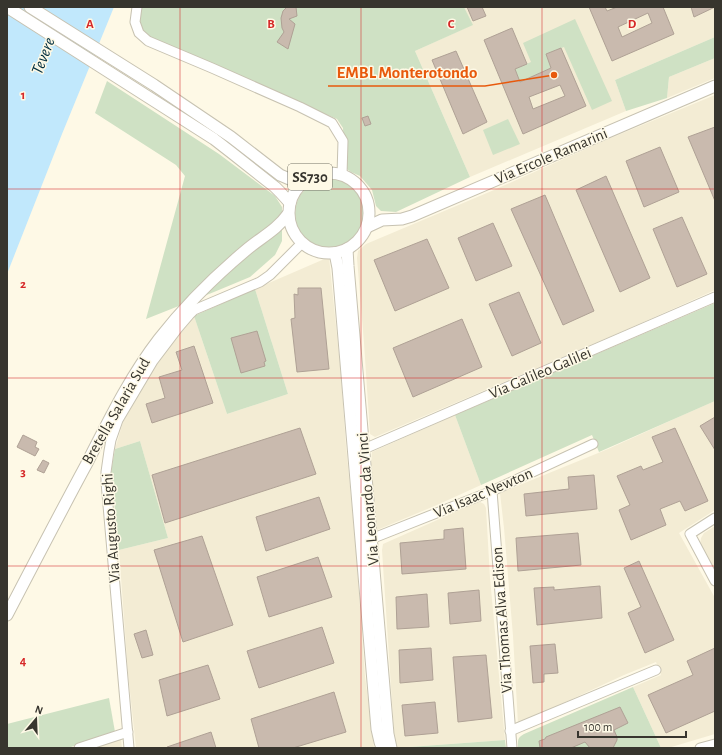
<svg xmlns="http://www.w3.org/2000/svg" width="722" height="755" viewBox="0 0 722 755" font-family="'Alegreya Sans',sans-serif">
  <rect width="100%" height="100%" fill="#fef9e6"/>
  <g fill="#f3ecd4">
    <polygon points="464,7 715,7 715,37 615,80 626,111 470,177 415,51 472,25"/>
    <polygon points="715,58 715,78 667,98 669,77"/>
    <polygon points="715,95 715,290 619,333 375,437 370,434 364,343 357,258 358,251 366,244 494,190 606,140"/>
    <polygon points="329,257 341,375 346,446 355,538 365,676 373,738 374,748 136,748 128,673 119,550 168,538 140,441 115,449 123,422 159,360 194,316 227,414 288,394 255,289"/>
    <polygon points="715,401 715,510 679,533 715,598 715,734 668,748 661,748 633,687 661,675 656,662 624,675 518,724 513,636 504,528 500,493 608,449 683,415"/>
    <polygon points="455,415 481,485 437,505 377,530 373,498 371,464 372,452"/>
    <polygon points="480,502 484,504 486,508 490,578 505,740 395,748 382,550 383,544 471,505"/>
    <polygon points="715,526 715,571 700,545 701,538 704,533"/>
    <polygon points="121,739 122,748 94,748"/>
  </g>
  <g fill="#cfe1c4">
    <polygon points="136,7 464,7 473,25 415,51 470,177 396,212 381,211 376,206 372,190 360,176 351,172 344,167 344,149 343,128 337,119 151,40 134,25"/>
    <polygon points="575,19 612,101 592,110 564,47 546,54 551,68 520,82 515,69 531,62 523,43"/>
    <polygon points="715,37 715,58 669,77 667,98 626,111 615,80"/>
    <polygon points="107,81 219,154 275,196 282,207 282,241 275,255 250,277 214,292 146,319 185,176 176,165 95,113"/>
    <polygon points="508,119 520,144 493,155 483,130"/>
    <circle cx="330" cy="214" r="35"/>
    <polygon points="255,289 288,394 227,414 194,316"/>
    <polygon points="715,303 715,401 599,452 592,435 481,485 455,415"/>
    <polygon points="140,441 168,538 119,550 111,472 115,449"/>
    <path d="M633,687L661,748H518C518,740 517,738 524,734Z"/>
    <polygon points="109,698 115,732 68,748 7,748 7,724"/>
    <polygon points="505,740 506,748 396,748"/>
  </g>
  <polygon fill="#c1e8fc" points="11,7 114,7 62,134 7,274 7,14"/>
  <g fill="#c9baae" stroke="#afa195" fill-rule="evenodd">
    <polygon points="287,7 296,7 297,16 289,19 295,24 288,49 277,42 284,32 282,28 281,18 283,11"/>
    <polygon points="467,7 482,7 486,16 473,21"/>
    <path d="M589,7H605L607,11L617,7H663L674,34L612,61ZM648,13L652,23L622,37L618,27Z"/>
    <polygon points="691,7 715,7 694,17"/>
    <path d="M512,28L527,64L515,69L520,82L551,68L546,54L561,48L586,106L523,134L484,40ZM560,85L565,96L533,109L529,97Z"/>
    <polygon points="456,51 487,122 463,134 432,60"/>
    <polygon points="368,116 371,124 365,126 362,118"/>
    <polygon points="715,127 715,201 688,137"/>
    <polygon points="660,147 679,192 644,207 626,161"/>
    <polygon points="606,176 650,278 620,292 576,190"/>
    <polygon points="545,195 594,311 563,325 511,209"/>
    <polygon points="682,217 707,274 677,287 653,229"/>
    <polygon points="493,223 512,266 476,281 458,238"/>
    <polygon points="427,239 449,288 395,311 374,260"/>
    <polygon points="298,288 321,288 329,369 297,372 291,319 295,318 294,294 298,295"/>
    <polygon points="519,292 541,343 512,356 489,304"/>
    <polygon points="462,319 482,367 413,397 393,348"/>
    <polygon points="257,331 266,361 264,362 265,366 241,373 231,338"/>
    <polygon points="194,346 213,403 152,423 146,404 165,398 159,377 182,370 176,352"/>
    <polygon points="715,417 715,450 700,426"/>
    <polygon points="300,428 316,474 165,523 152,475"/>
    <polygon points="675,428 708,501 685,511 680,501 660,509 666,525 631,540 619,510 630,505 617,476 641,466 643,470 663,462 652,437"/>
    <polygon points="23,435 37,442 35,447 39,449 35,456 17,447"/>
    <polygon points="43,460 49,463 44,473 37,470"/>
    <polygon points="594,475 597,509 526,516 524,494 569,489 568,477"/>
    <polygon points="319,497 330,529 266,551 256,517"/>
    <polygon points="463,528 466,569 402,574 400,543 444,539 444,530"/>
    <polygon points="578,533 581,565 518,571 516,538"/>
    <polygon points="202,536 233,625 183,642 154,550"/>
    <polygon points="318,557 332,597 269,617 257,577"/>
    <polygon points="639,561 674,640 645,653 628,613 641,607 624,568"/>
    <polygon points="600,586 602,618 537,625 534,588 554,587 554,590"/>
    <polygon points="479,590 481,621 450,624 448,593"/>
    <polygon points="427,594 429,627 397,629 396,597"/>
    <polygon points="322,627 334,663 259,688 247,651"/>
    <polygon points="146,630 153,655 142,658 134,634"/>
    <polygon points="555,644 558,673 544,674 544,682 533,683 530,646"/>
    <polygon points="431,648 433,680 400,683 399,650"/>
    <polygon points="715,648 715,711 666,733 648,695 693,675 687,661"/>
    <polygon points="486,655 492,718 458,722 453,657"/>
    <polygon points="208,665 220,699 167,716 159,680"/>
    <polygon points="334,692 346,732 293,748 259,748 251,719"/>
    <polygon points="435,702 438,733 405,736 402,705"/>
    <polygon points="620,707 628,723 614,730 617,737 617,740 613,748 590,748 585,742 571,748 540,748 539,741 545,739 546,737"/>
    <polygon points="211,732 216,748 167,748 167,747"/>
  </g>
  <g fill="none" stroke-linecap="round" stroke-linejoin="round">
    <defs>
      <g id="minor">
        <polyline points="137,7 135,22 139,33 148,41 212,68 300,107 332,123 343,141 342,175"/>
        <polyline points="364,449 715,297"/>
        <polyline points="492,491 512,748"/>
        <polyline points="715,518 690,534 715,581"/>
        <polyline points="371,539 492,491 593,444"/>
        <polyline points="510,731 656,670"/>
        <polyline points="79,748 128,732"/>
        <polyline points="129,748 106,482 106,472 109,451 111,440 118,420 153,361 178,328 190,314 194,310 260,282 270,275 302,243"/>
        <polyline points="700,748 715,744"/>
      </g>
      <g id="major">
        <polyline points="7,7 214,139 232,153 275,187 280,192 290,203"/>
        <polyline points="30,7 154,85 231,137 280,175 301,184"/>
        <circle cx="329" cy="213" r="40"/>
        <polyline points="367,227 382,220 402,219 412,216 715,86"/>
        <polyline points="347,249 348,266 388,734 391,748"/>
        <polyline points="335,253 338,268 377,729 380,742 382,748"/>
        <path d="M7,615C33,565 59,515 86,465C108,422 129,378 159,339C184,307 214,277 245,251C260,238 277,230 288,214"/>
      </g>
    </defs>
    <use href="#minor" stroke="#c7c2b1" stroke-width="11"/>
    <use href="#major" stroke="#c7c2b1" stroke-width="13"/>
    <use href="#minor" stroke="#fff" stroke-width="9"/>
    <use href="#major" stroke="#fff" stroke-width="11"/>
  </g>
  <path fill="none" stroke="#d62828" stroke-width="1" stroke-opacity="0.55" d="M180,7V748M361,7V748M542,7V748M7,189H715M7,378H715M7,566H715"/>
  <g text-anchor="middle" dominant-baseline="central" stroke-width="3" stroke-linejoin="round" paint-order="stroke">
    <rect fill="#fef9e6" stroke="#737065" stroke-width="1" x="288" y="164" width="44" height="26" rx="3"/>
    <g font-size="15" font-weight="bold" fill="#37352e">
      <text x="310" y="177">SS730</text>
    </g>
    <g font-size="16" fill="#37352e" stroke="#fef9e6">
      <text transform="translate(551 156) rotate(-23)">Via Ercole Ramarini</text>
      <text transform="translate(540 373) rotate(-23)">Via Galileo Galilei</text>
      <text transform="translate(116 411) rotate(-60)">Bretella Salaria Sud</text>
      <text transform="translate(483 493) rotate(-23)">Via Isaac Newton</text>
      <text transform="translate(368 499) rotate(-95)">Via Leonardo da Vinci</text>
      <text transform="translate(111 528) rotate(-94)">Via Augusto Righi</text>
      <text transform="translate(502 620) rotate(-94)">Via Thomas Alva Edison</text>
    </g>
    <g font-size="17" font-style="italic" fill="#022f40" stroke="#fef9e6">
      <text transform="translate(43 56) rotate(-69)">Tevere</text>
    </g>
  </g>
  <g font-size="13" text-anchor="middle" font-weight="bold" fill="#d62828" stroke="#fef9e6" stroke-width="3" stroke-linejoin="round" paint-order="stroke">
    <text x="90" y="28">A</text>
    <text x="271" y="28">B</text>
    <text x="451" y="28">C</text>
    <text x="632" y="28">D</text>
    <text x="23" y="99">1</text>
    <text x="23" y="288">2</text>
    <text x="23" y="476">3</text>
    <text x="23" y="665">4</text>
  </g>
  <path fill="none" stroke="#e8590c" stroke-width="1.5" d="M554 75L485 86H328"/>
  <circle fill="#e8590c" stroke="#fef9e6" stroke-width="1.5" cx="554" cy="75" r="4"/>
  <g font-size="17" text-anchor="middle" font-weight="bold" fill="#e8590c" stroke="#fef9e6" stroke-width="3" stroke-linejoin="round" paint-order="stroke">
    <text x="407" y="78">EMBL Monterotondo</text>
  </g>
  <rect width="722" height="755" fill="none" stroke="#37352e" stroke-width="16"/>
  <g transform="translate(36 719) rotate(19)" stroke="#fef9e6" stroke-width="3" paint-order="stroke">
  <path d="M0-3L7 15L0 10L-7 15Z" fill="#37352e"/>
  <text y="-6" font-size="11" font-weight="bold" text-anchor="middle" fill="#37352e">N</text>
  </g>
  <path d="M578 731v6h108v-6" fill="none" stroke="#37352e" stroke-width="2"/>
  <text x="584" y="731" font-size="12" fill="#37352e" stroke="#fef9e6" stroke-width="3" paint-order="stroke">100 m</text>
</svg>
